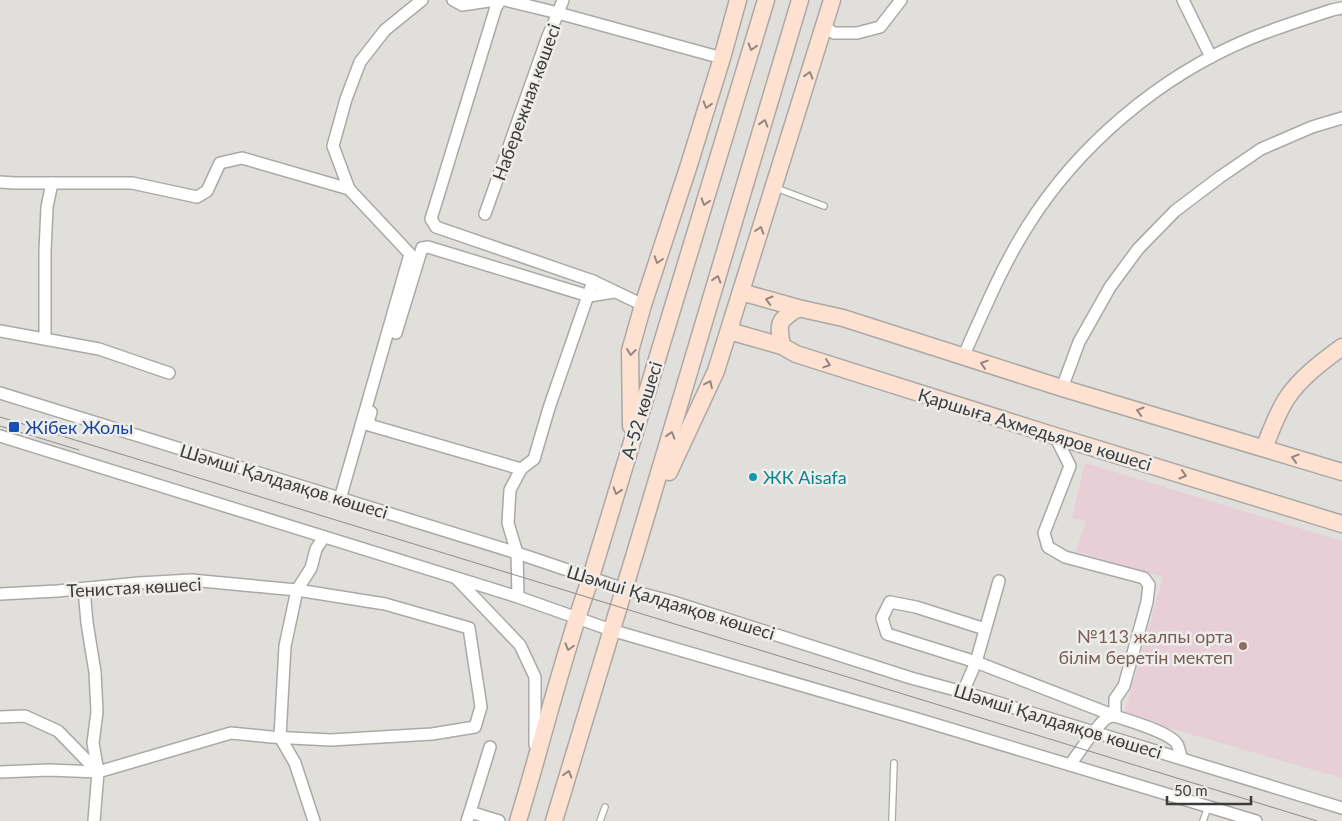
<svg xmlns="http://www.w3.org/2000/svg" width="1342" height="821" viewBox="0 0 1342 821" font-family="Lato,sans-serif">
  <rect width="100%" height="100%" fill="#e0dfdc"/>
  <polygon fill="#e7ced7" points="1085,463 1342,541 1342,778 1124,715 1163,577 1076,551 1086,521 1072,518"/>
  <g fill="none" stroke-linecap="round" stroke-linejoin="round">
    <defs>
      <g id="lane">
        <polyline points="776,188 824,206"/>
        <polyline points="600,821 605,807"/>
        <polyline points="892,821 894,763"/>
        <polyline points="1203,821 1208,807"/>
      </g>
      <g id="street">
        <polyline points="453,0 462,5 496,0"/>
        <polyline points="501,0 496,7 431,219 436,227 593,281"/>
        <polyline points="563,0 558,13 722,58"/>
        <polyline points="1183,0 1211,57"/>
        <polyline points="825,27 834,33 857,33 880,27 901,0"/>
        <polyline points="0,182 15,183 132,183 197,197 207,191 220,163 242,158 349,189"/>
        <polyline points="485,214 548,36 558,13 505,0"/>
        <polyline points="0,331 99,349 169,373"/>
        <polyline points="396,333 422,248 428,247 589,296 614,292"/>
        <polyline points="45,339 45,251 47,207 52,183"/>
        <path d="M963,357C983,313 1001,268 1027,227C1078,145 1160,76 1249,39C1276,28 1304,19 1332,10L1342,8"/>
        <polyline points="1062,388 1079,342 1110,287 1138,249 1175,211 1220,177 1261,149 1312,127 1342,118"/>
        <polyline points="0,393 517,553 624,589 670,601 911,678 963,692 1342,808"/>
        <polyline points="371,412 369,419 369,425 521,469"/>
        <polyline points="0,436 518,597 611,630 914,718 1256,821"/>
        <polyline points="340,499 410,254 349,189 333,146 346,99 360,62 385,30 422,0"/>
        <polyline points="456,578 520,645 535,677 535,745"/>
        <polyline points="84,589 87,623 95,672 97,712 93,743 98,772"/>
        <polyline points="0,594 57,591 139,583 191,580 297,590 385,604 469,628 481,707 475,727 432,734 331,740 271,737 231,733 98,772 94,821"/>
        <polyline points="518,597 517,553 508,523 510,490 521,469 534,459 549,408 593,281 643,305"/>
        <polyline points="985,629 916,607 890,602 882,618 887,634 976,662 999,581"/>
        <polyline points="963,692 976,662 1115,716 1115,699 1124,686 1147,602 1149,585 1144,578 1065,557 1048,547 1044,533 1070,466 1055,436"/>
        <polyline points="0,717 25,716 58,731 98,772"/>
        <path d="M1070,765C1078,754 1097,724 1107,718C1110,716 1111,716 1115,716C1129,721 1170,732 1177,744C1179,748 1180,754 1182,759"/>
        <polyline points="0,772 49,770 98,772"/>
        <polyline points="470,812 490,747"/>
        <polyline points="314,821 295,763 280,737 285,646 297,590 311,568 316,549 324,537"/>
        <polyline points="467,821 470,812 499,821"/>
      </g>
      <g id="secondary">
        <polyline points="741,292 798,308 843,318 1062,388 1342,472"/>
        <polyline points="729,331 782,346 796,354 1055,436 1342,524"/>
        <path d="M782,346C778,322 777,322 798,308"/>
        <polyline points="631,426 630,351 643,305 688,168 722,58 738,0"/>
        <path d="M1264,448C1271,431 1277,413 1287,398C1300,378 1323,361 1342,347"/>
        <polyline points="669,472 716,371 832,0"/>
        <path d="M518,821C543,740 562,657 591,577L766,0"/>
        <polyline points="554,821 639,540 800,0"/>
      </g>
    </defs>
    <use href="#lane" stroke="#aaa9a5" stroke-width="8"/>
    <use href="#street" stroke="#aaa9a5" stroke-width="14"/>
    <use href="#secondary" stroke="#aaa9a5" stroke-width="19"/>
    <use href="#lane" stroke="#fff" stroke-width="5.5"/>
    <use href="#street" stroke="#fff" stroke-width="11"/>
    <use href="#secondary" stroke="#fee1d0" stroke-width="16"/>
    <g stroke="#8d8c8a" stroke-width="1">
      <polyline points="0,417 1317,821"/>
      <polyline points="0,426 79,450"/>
    </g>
  </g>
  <defs><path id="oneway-chevron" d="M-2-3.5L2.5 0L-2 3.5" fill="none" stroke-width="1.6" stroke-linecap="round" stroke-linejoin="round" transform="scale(1.25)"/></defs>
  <g stroke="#94867e">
    <use href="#oneway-chevron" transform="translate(752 47) rotate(107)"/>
    <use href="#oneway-chevron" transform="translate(809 75) rotate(-73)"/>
    <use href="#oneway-chevron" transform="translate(707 105) rotate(107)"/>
    <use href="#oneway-chevron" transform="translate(764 123) rotate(-73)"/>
    <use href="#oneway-chevron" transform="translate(705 202) rotate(107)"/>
    <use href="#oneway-chevron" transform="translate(760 230) rotate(-72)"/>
    <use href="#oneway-chevron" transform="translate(658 260) rotate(108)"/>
    <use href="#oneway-chevron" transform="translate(717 279) rotate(-73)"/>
    <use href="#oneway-chevron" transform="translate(769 300) rotate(-164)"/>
    <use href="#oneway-chevron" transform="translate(631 352) rotate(97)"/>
    <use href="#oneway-chevron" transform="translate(827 364) rotate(18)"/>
    <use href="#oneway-chevron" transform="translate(984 364) rotate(-162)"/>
    <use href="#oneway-chevron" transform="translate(709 384) rotate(-65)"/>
    <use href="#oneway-chevron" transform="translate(1140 411) rotate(-164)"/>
    <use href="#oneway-chevron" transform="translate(671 435) rotate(-73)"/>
    <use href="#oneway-chevron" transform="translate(1295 458) rotate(-163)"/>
    <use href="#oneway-chevron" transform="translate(1183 475) rotate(17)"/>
    <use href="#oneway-chevron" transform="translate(617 491) rotate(107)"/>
    <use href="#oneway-chevron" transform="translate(569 647) rotate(106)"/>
    <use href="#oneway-chevron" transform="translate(568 774) rotate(-73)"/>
  </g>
  <rect fill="#1a4fb4" stroke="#eeede9" stroke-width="2" x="8" y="421" width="12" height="12" rx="2.5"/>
  <circle fill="#0f9aa8" stroke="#eeede9" stroke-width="2" cx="753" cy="477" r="5"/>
  <circle fill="#8d6e63" stroke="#eeede9" stroke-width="2" cx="1243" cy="646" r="5"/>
  <g text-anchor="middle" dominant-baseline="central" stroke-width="5" stroke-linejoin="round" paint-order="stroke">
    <g font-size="18" fill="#3d3c3b" stroke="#eeede9">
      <text transform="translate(526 102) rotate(-70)">Набережная көшесі</text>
      <text transform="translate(641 410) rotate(-73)">А-52 көшесі</text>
      <text transform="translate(1035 429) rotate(17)">Қаршыға Ахмедьяров көшесі</text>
      <text transform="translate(284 481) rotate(17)">Шәмші Қалдаяқов көшесі</text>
      <text transform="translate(134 587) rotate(-3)">Тенистая көшесі</text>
      <text transform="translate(671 602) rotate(17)">Шәмші Қалдаяқов көшесі</text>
      <text transform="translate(1058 721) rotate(17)">Шәмші Қалдаяқов көшесі</text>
    </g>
    <g font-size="18" fill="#164399" stroke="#eeede9" text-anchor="start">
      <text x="25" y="427">Жібек Жолы</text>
    </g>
    <g font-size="18" fill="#0d838f" stroke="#eeede9" text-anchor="start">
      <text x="763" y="477">ЖК Aisafa</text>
    </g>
    <g font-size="18" fill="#785e54" stroke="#eeede9" text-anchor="end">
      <text x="1233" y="636">№113 жалпы орта<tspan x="1233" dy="21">білім беретін мектеп</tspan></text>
    </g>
  </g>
  <path d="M1167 796v8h84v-8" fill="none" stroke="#3d3c3b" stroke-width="2.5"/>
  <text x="1174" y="796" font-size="15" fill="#3d3c3b" stroke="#eeede9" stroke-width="4" paint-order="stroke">50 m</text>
</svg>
